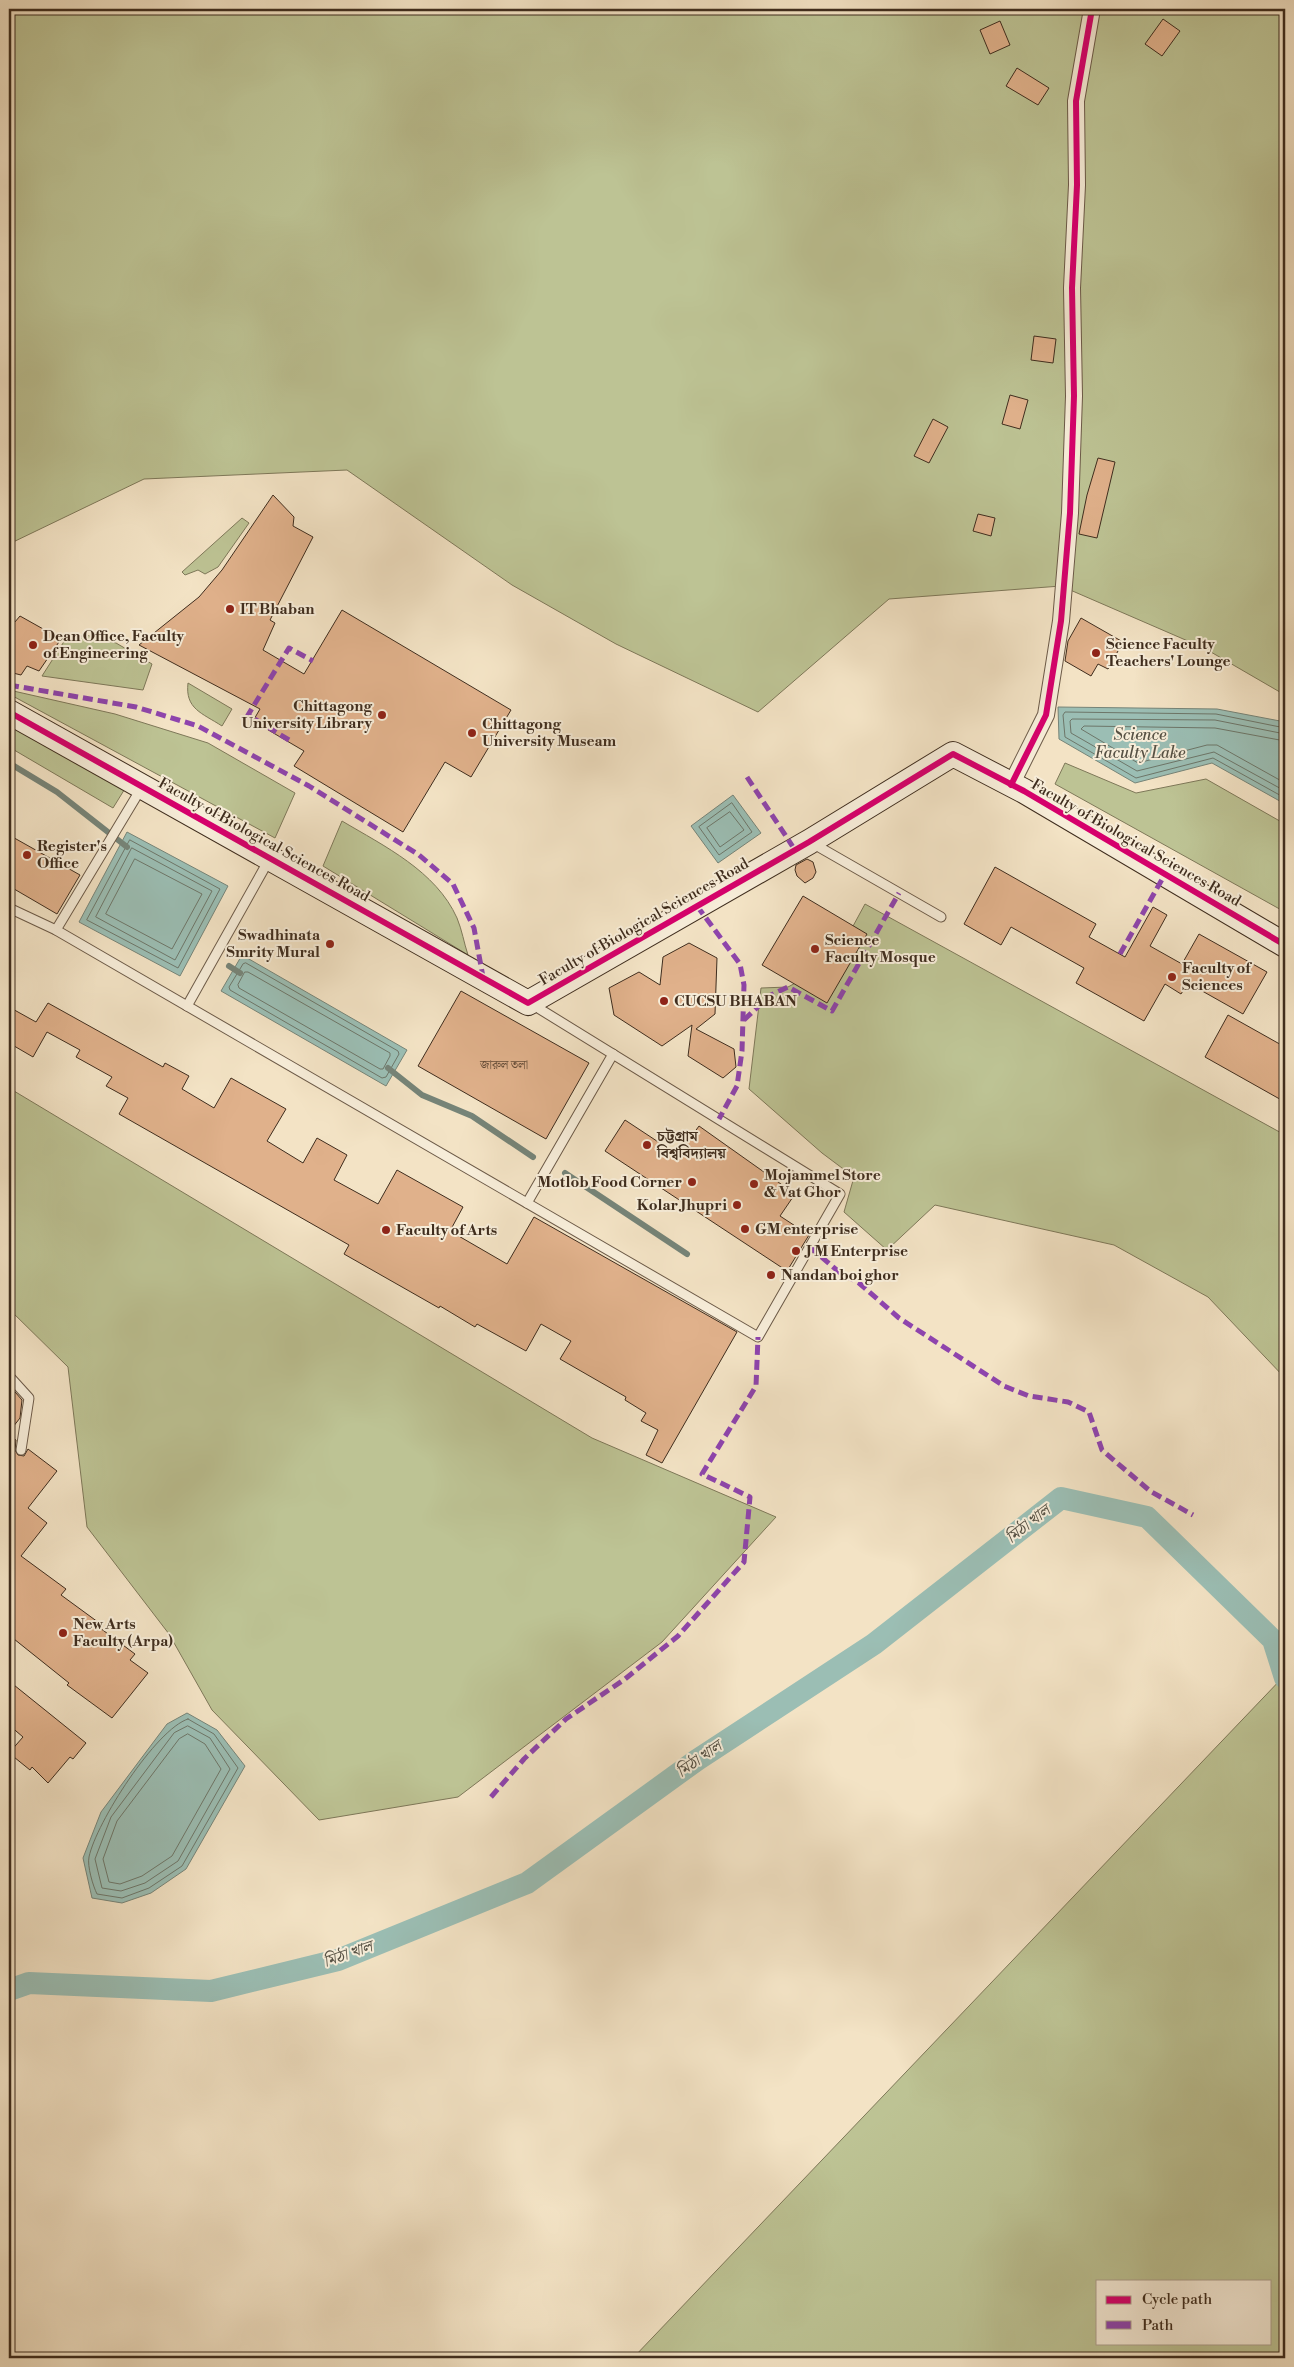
<svg xmlns="http://www.w3.org/2000/svg" width="1294" height="2367" viewBox="0 0 1294 2367" font-family="'Libre Bodoni','Noto Serif Bengali',serif">
  <rect width="100%" height="100%" fill="#f3e3c5"/>
  <filter id="stains"><feTurbulence type="fractalNoise" baseFrequency=".004" numOctaves="4"/><feColorMatrix values="0 0 0 0 .2 0 0 0 0 .09 0 0 0 0 .02 0 0 0 .5 -.17"/></filter>
  <radialGradient id="worn" r=".72"><stop offset=".6" stop-color="#630" stop-opacity="0"/><stop offset="1" stop-color="#630" stop-opacity=".3"/></radialGradient>
  <g fill="#bdc394" stroke="#7e7859" fill-rule="evenodd">
    <polygon points="9,9 1285,9 1285,695 1204,648 1061,586 889,599 758,712 616,644 512,585 347,470 144,479 9,544"/>
    <polygon points="242,518 249,523 218,567 205,574 198,570 185,575 182,572"/>
    <polygon points="86,635 116,643 152,664 143,690 42,676 65,640"/>
    <path d="M188,683L232,709L222,726C202,713 185,709 188,683Z"/>
    <polygon points="9,690 115,714 208,743 295,793 275,838 9,694"/>
    <polygon points="9,719 126,787 113,808 9,747"/>
    <polygon points="1065,763 1136,793 1206,779 1285,824 1285,912 1055,784"/>
    <path d="M342,821C384,846 436,871 457,918C462,930 464,943 468,955L323,866Z"/>
    <polygon points="865,904 1285,1135 1285,1378 1208,1297 1114,1245 935,1205 887,1250 844,1212 854,1177 822,1153 749,1089 761,988 788,987 833,963"/>
    <polygon points="9,1088 592,1438 776,1517 662,1642 458,1797 319,1820 212,1710 169,1634 87,1527 68,1367 9,1309"/>
    <path d="M1285,1675V2358H633ZM1098,2281H1270V2343H1098Z"/>
  </g>
  <g fill="#9bbeb4" stroke="#768478">
    <polygon points="1058,707 1217,709 1280,721 1285,724 1285,804 1212,763 1135,783 1059,739"/>
    <polygon points="733,795 761,833 718,863 691,826"/>
    <polygon points="127,832 228,886 180,976 79,922"/>
    <polygon points="242,955 407,1050 386,1086 221,991"/>
    <polygon points="187,1713 217,1730 245,1766 186,1869 151,1893 122,1903 92,1898 83,1858 101,1812 167,1724"/>
  </g>
  <g fill="none" stroke-linecap="round" stroke-linejoin="round">
    <g stroke="#6d7669" stroke-width="1">
      <polyline points="1285,728 1216,714 1065,712 1063,715 1065,737 1136,778 1213,758 1285,798"/>
      <polyline points="1285,734 1215,720 1072,719 1070,721 1071,733 1137,771 1214,752 1285,791"/>
      <polyline points="1285,741 1215,728 1084,726 1081,729 1138,763 1207,745 1217,745 1285,783"/>
      <polygon points="732,803 752,832 719,855 699,827"/>
      <polygon points="730,812 744,830 720,847 707,828"/>
      <polygon points="130,840 220,889 178,968 87,920"/>
      <polygon points="132,848 212,891 175,960 96,917"/>
      <polygon points="135,859 202,894 172,949 106,914"/>
      <polygon points="246,963 398,1051 399,1054 386,1077 382,1078 230,990 229,987 243,964"/>
      <polygon points="245,972 248,972 390,1053 390,1056 383,1069 380,1069 239,988 238,985"/>
      <path d="M188,1719L214,1734L238,1768L182,1866L149,1888L122,1898L97,1894C93,1886 87,1866 89,1857C96,1823 156,1729 188,1719Z"/>
      <polygon points="188,1726 210,1738 230,1769 178,1861 145,1883 121,1891 102,1888 95,1859 111,1817 174,1733"/>
      <polygon points="188,1734 205,1744 221,1769 172,1856 142,1876 120,1884 109,1882 103,1859 117,1821 179,1739"/>
    </g>
    <g stroke="#768478" stroke-width="6">
      <polyline points="9,763 57,792 127,847"/>
      <polyline points="229,966 240,973"/>
      <polyline points="388,1068 422,1095 472,1116 533,1157"/>
      <polyline points="565,1173 687,1254"/>
    </g>
    <polyline stroke="#9bbeb4" stroke-width="22" points="9,1990 29,1983 211,1991 338,1960 527,1883 697,1760 874,1644 1061,1498 1147,1517 1273,1640 1285,1678"/>
  </g>
  <g fill="#e0b18b" stroke="#3f2d1e">
    <polygon points="1163,19 1180,31 1162,56 1145,44"/>
    <polygon points="1000,21 1010,45 990,54 980,30"/>
    <polygon points="1017,68 1049,88 1038,105 1006,86"/>
    <polygon points="1034,336 1056,339 1053,363 1031,360"/>
    <polygon points="1010,395 1028,400 1020,429 1002,424"/>
    <polygon points="933,419 948,427 929,463 914,456"/>
    <polygon points="1098,458 1115,462 1097,538 1079,534 1087,495"/>
    <polygon points="273,495 294,517 293,526 313,537 270,620 275,623 263,650 304,674 342,610 511,710 471,777 445,762 403,832 294,766 304,751 253,721 260,709 139,645 199,597 222,570"/>
    <polygon points="978,514 995,518 991,536 973,531"/>
    <polygon points="20,616 61,639 39,671 27,666 21,675 9,672 9,629"/>
    <polygon points="1081,618 1123,642 1108,669 1098,664 1091,676 1065,661 1068,641"/>
    <polygon points="9,835 80,875 57,914 9,886"/>
    <polygon points="807,859 813,862 816,872 813,878 805,883 797,876 795,870 796,865"/>
    <polygon points="995,867 1096,924 1089,937 1125,957 1153,907 1167,915 1150,946 1182,964 1199,934 1267,972 1243,1014 1188,983 1181,994 1165,984 1144,1021 1076,983 1084,968 1011,927 1001,945 964,924"/>
    <polygon points="803,896 867,934 827,1003 762,965"/>
    <polygon points="689,943 717,958 715,1014 696,1029 734,1049 736,1067 723,1078 688,1056 692,1025 662,1046 614,1015 609,988 639,972 660,985 663,957"/>
    <polygon points="461,991 589,1063 546,1139 418,1066"/>
    <polygon points="48,1003 163,1067 165,1063 189,1076 182,1089 214,1108 231,1078 286,1109 267,1141 303,1163 317,1138 347,1155 334,1180 378,1204 397,1170 463,1207 450,1231 507,1264 534,1217 737,1332 662,1463 646,1455 658,1430 641,1421 646,1413 625,1400 626,1397 560,1359 571,1341 541,1324 526,1351 477,1324 475,1327 440,1306 439,1308 344,1254 349,1245 119,1114 128,1098 106,1086 112,1077 76,1057 80,1050 47,1032 33,1057 9,1043 9,1007 36,1022"/>
    <polygon points="1228,1015 1285,1047 1285,1102 1205,1057"/>
    <polygon points="625,1120 678,1155 699,1126 795,1194 780,1216 809,1235 787,1271 605,1151"/>
    <polygon points="9,1385 22,1400 20,1418 9,1432"/>
    <polygon points="9,1435 16,1440 15,1450 18,1455 24,1456 28,1449 57,1471 28,1508 47,1523 21,1556 66,1589 61,1595 102,1625 100,1628 135,1654 130,1660 148,1673 112,1718 67,1685 69,1683 9,1635"/>
    <polygon points="9,1681 86,1743 73,1759 70,1757 48,1783 32,1767 30,1770 9,1753 23,1737 9,1725"/>
  </g>
  <g fill="none" stroke-linecap="round" stroke-linejoin="round">
    <defs>
      <g id="lane">
        <polyline points="812,843 941,917"/>
        <polyline points="9,908 56,930 758,1337 840,1194 530,1003"/>
        <polyline points="56,930 142,787"/>
        <polyline points="187,1006 270,858"/>
        <polyline points="527,1203 613,1054"/>
        <polyline points="9,1376 29,1398 21,1450"/>
      </g>
      <polyline id="street" points="1011,785 1046,715 1061,621 1070,513 1074,396 1072,288 1077,185 1076,101 1092,9"/>
      <polyline id="secondary" points="9,712 528,1003 809,842 953,754 1024,791 1285,945"/>
    </defs>
    <use href="#lane" stroke="#6c5a48" stroke-width="11"/>
    <use href="#street" stroke="#6c5a48" stroke-width="18"/>
    <use href="#secondary" stroke="#3f2d1e" stroke-width="26"/>
    <use href="#lane" stroke="#f7edd9" stroke-width="9"/>
    <use href="#street" stroke="#f7edd9" stroke-width="16"/>
    <use href="#secondary" stroke="#f7edd9" stroke-width="24"/>
    <g stroke="#8e44ad" stroke-width="5" stroke-dasharray="10 5" stroke-linecap="butt">
      <polyline points="9,685 136,707 198,726 309,786 419,855 453,884 474,928 483,977"/>
      <polyline points="289,740 248,715 289,648 313,661"/>
      <polyline points="747,777 795,850"/>
      <polyline points="697,906 740,964 744,985 742,1051 737,1086 719,1119"/>
      <polyline points="1120,954 1165,874"/>
      <polyline points="744,1020 769,996 788,987 832,1011 899,893"/>
      <polyline points="810,1247 839,1272 859,1283 899,1318 1004,1386 1029,1396 1068,1402 1089,1412 1102,1450 1150,1491 1193,1515"/>
      <polyline points="491,1797 524,1759 566,1719 625,1679 678,1636 744,1562 750,1497 702,1474 756,1386 758,1337"/>
    </g>
    <defs>
      <g id="cycleway">
        <polyline points="9,712 528,1003 809,842 953,754 1024,791 1285,945"/>
        <polyline points="1011,785 1046,715 1061,621 1070,513 1074,396 1072,288 1077,185 1076,101 1092,9"/>
      </g>
    </defs>
    <use href="#cycleway" stroke="#f7edd9" stroke-width="9"/>
    <use href="#cycleway" stroke="#d6006c" stroke-width="6"/>
  </g>
  <g fill="#8f2418" stroke="#f7edd9" stroke-width="2">
    <circle cx="230" cy="609" r="5"/>
    <circle cx="33" cy="645" r="5"/>
    <circle cx="1096" cy="653" r="5"/>
    <circle cx="382" cy="715" r="5"/>
    <circle cx="472" cy="733" r="5"/>
    <circle cx="27" cy="855" r="5"/>
    <circle cx="330" cy="944" r="5"/>
    <circle cx="815" cy="949" r="5"/>
    <circle cx="1172" cy="977" r="5"/>
    <circle cx="664" cy="1001" r="5"/>
    <circle cx="647" cy="1145" r="5"/>
    <circle cx="692" cy="1182" r="5"/>
    <circle cx="754" cy="1184" r="5"/>
    <circle cx="737" cy="1205" r="5"/>
    <circle cx="745" cy="1229" r="5"/>
    <circle cx="386" cy="1230" r="5"/>
    <circle cx="796" cy="1251" r="5"/>
    <circle cx="771" cy="1275" r="5"/>
    <circle cx="63" cy="1633" r="5"/>
  </g>
  <g text-anchor="middle" dominant-baseline="central" stroke-width="4" stroke-linejoin="round" paint-order="stroke">
    <g font-size="12" fill="#674e39">
      <text x="504" y="1065">জারুল তলা</text>
    </g>
    <g font-size="15" font-weight="bold" fill="#3f2d1e" stroke="#f7edd9" text-anchor="start">
      <text x="240" y="609">IT Bhaban</text>
      <text x="43" y="636">Dean Office, Faculty<tspan x="43" dy="17">of Engineering</tspan></text>
      <text x="1106" y="644">Science Faculty<tspan x="1106" dy="17">Teachers' Lounge</tspan></text>
      <text x="372" y="706" text-anchor="end">Chittagong<tspan x="372" dy="17">University Library</tspan></text>
      <text x="482" y="724">Chittagong<tspan x="482" dy="17">University Museam</tspan></text>
      <text x="37" y="846">Register's<tspan x="37" dy="17">Office</tspan></text>
      <text x="320" y="935" text-anchor="end">Swadhinata<tspan x="320" dy="17">Smrity Mural</tspan></text>
      <text x="825" y="940">Science<tspan x="825" dy="17">Faculty Mosque</tspan></text>
      <text x="1182" y="968">Faculty of<tspan x="1182" dy="17">Sciences</tspan></text>
      <text x="674" y="1001">CUCSU BHABAN</text>
      <text x="657" y="1136">চট্টগ্রাম<tspan x="657" dy="17">বিশ্ববিদ্যালয়</tspan></text>
      <text x="764" y="1175">Mojammel Store<tspan x="764" dy="17">&amp; Vat Ghor</tspan></text>
      <text x="682" y="1182" text-anchor="end">Motlob Food Corner</text>
      <text x="727" y="1205" text-anchor="end">Kolar Jhupri</text>
      <text x="755" y="1229">GM enterprise</text>
      <text x="396" y="1230">Faculty of Arts</text>
      <text x="806" y="1251">J M Enterprise</text>
      <text x="781" y="1275">Nandan boi ghor</text>
      <text x="73" y="1624">New Arts<tspan x="73" dy="17">Faculty (Arpa)</tspan></text>
    </g>
    <g font-size="15" fill="#3f2d1e" stroke="#f7edd9">
      <text transform="translate(264 840) rotate(29)">Faculty of Biological Sciences Road</text>
      <text transform="translate(1136 843) rotate(30)">Faculty of Biological Sciences Road</text>
      <text transform="translate(644 922) rotate(-30)">Faculty of Biological Sciences Road</text>
    </g>
    <g font-size="16" font-style="italic" fill="#565144" stroke="#f7edd9">
      <text x="1140" y="735">Science<tspan x="1140" dy="18">Faculty Lake</tspan></text>
      <text transform="translate(1028 1524) rotate(-38)">মিঠা খাল</text>
      <text transform="translate(699 1759) rotate(-35)">মিঠা খাল</text>
      <text transform="translate(348 1954) rotate(-19)">মিঠা খাল</text>
    </g>
  </g>
  <rect width="1294" height="2367" fill="none" stroke="#f3e3c5" stroke-width="30"/>
  <rect x="10" y="10" width="1274" height="2347" fill="none" stroke="#3f2d1e" stroke-width="2.5"/>
  <rect x="15" y="15" width="1264" height="2337" fill="none" stroke="#3f2d1e"/>
  <rect x="1096" y="2280" width="175" height="65" fill="#f7edd9" stroke="#ada08e"/>
  <rect x="1106" y="2296" width="25" height="8" fill="#d6006c" stroke="#ada08e"/>
  <text x="1142" y="2304" font-size="15" fill="#3f2d1e">Cycle path</text>
  <rect x="1106" y="2321" width="25" height="8" fill="#8e44ad" stroke="#ada08e"/>
  <text x="1142" y="2330" font-size="15" fill="#3f2d1e">Path</text>
  <rect width="100%" height="100%" filter="url(#stains)"/>
  <rect width="100%" height="100%" fill="url(#worn)"/>
</svg>
